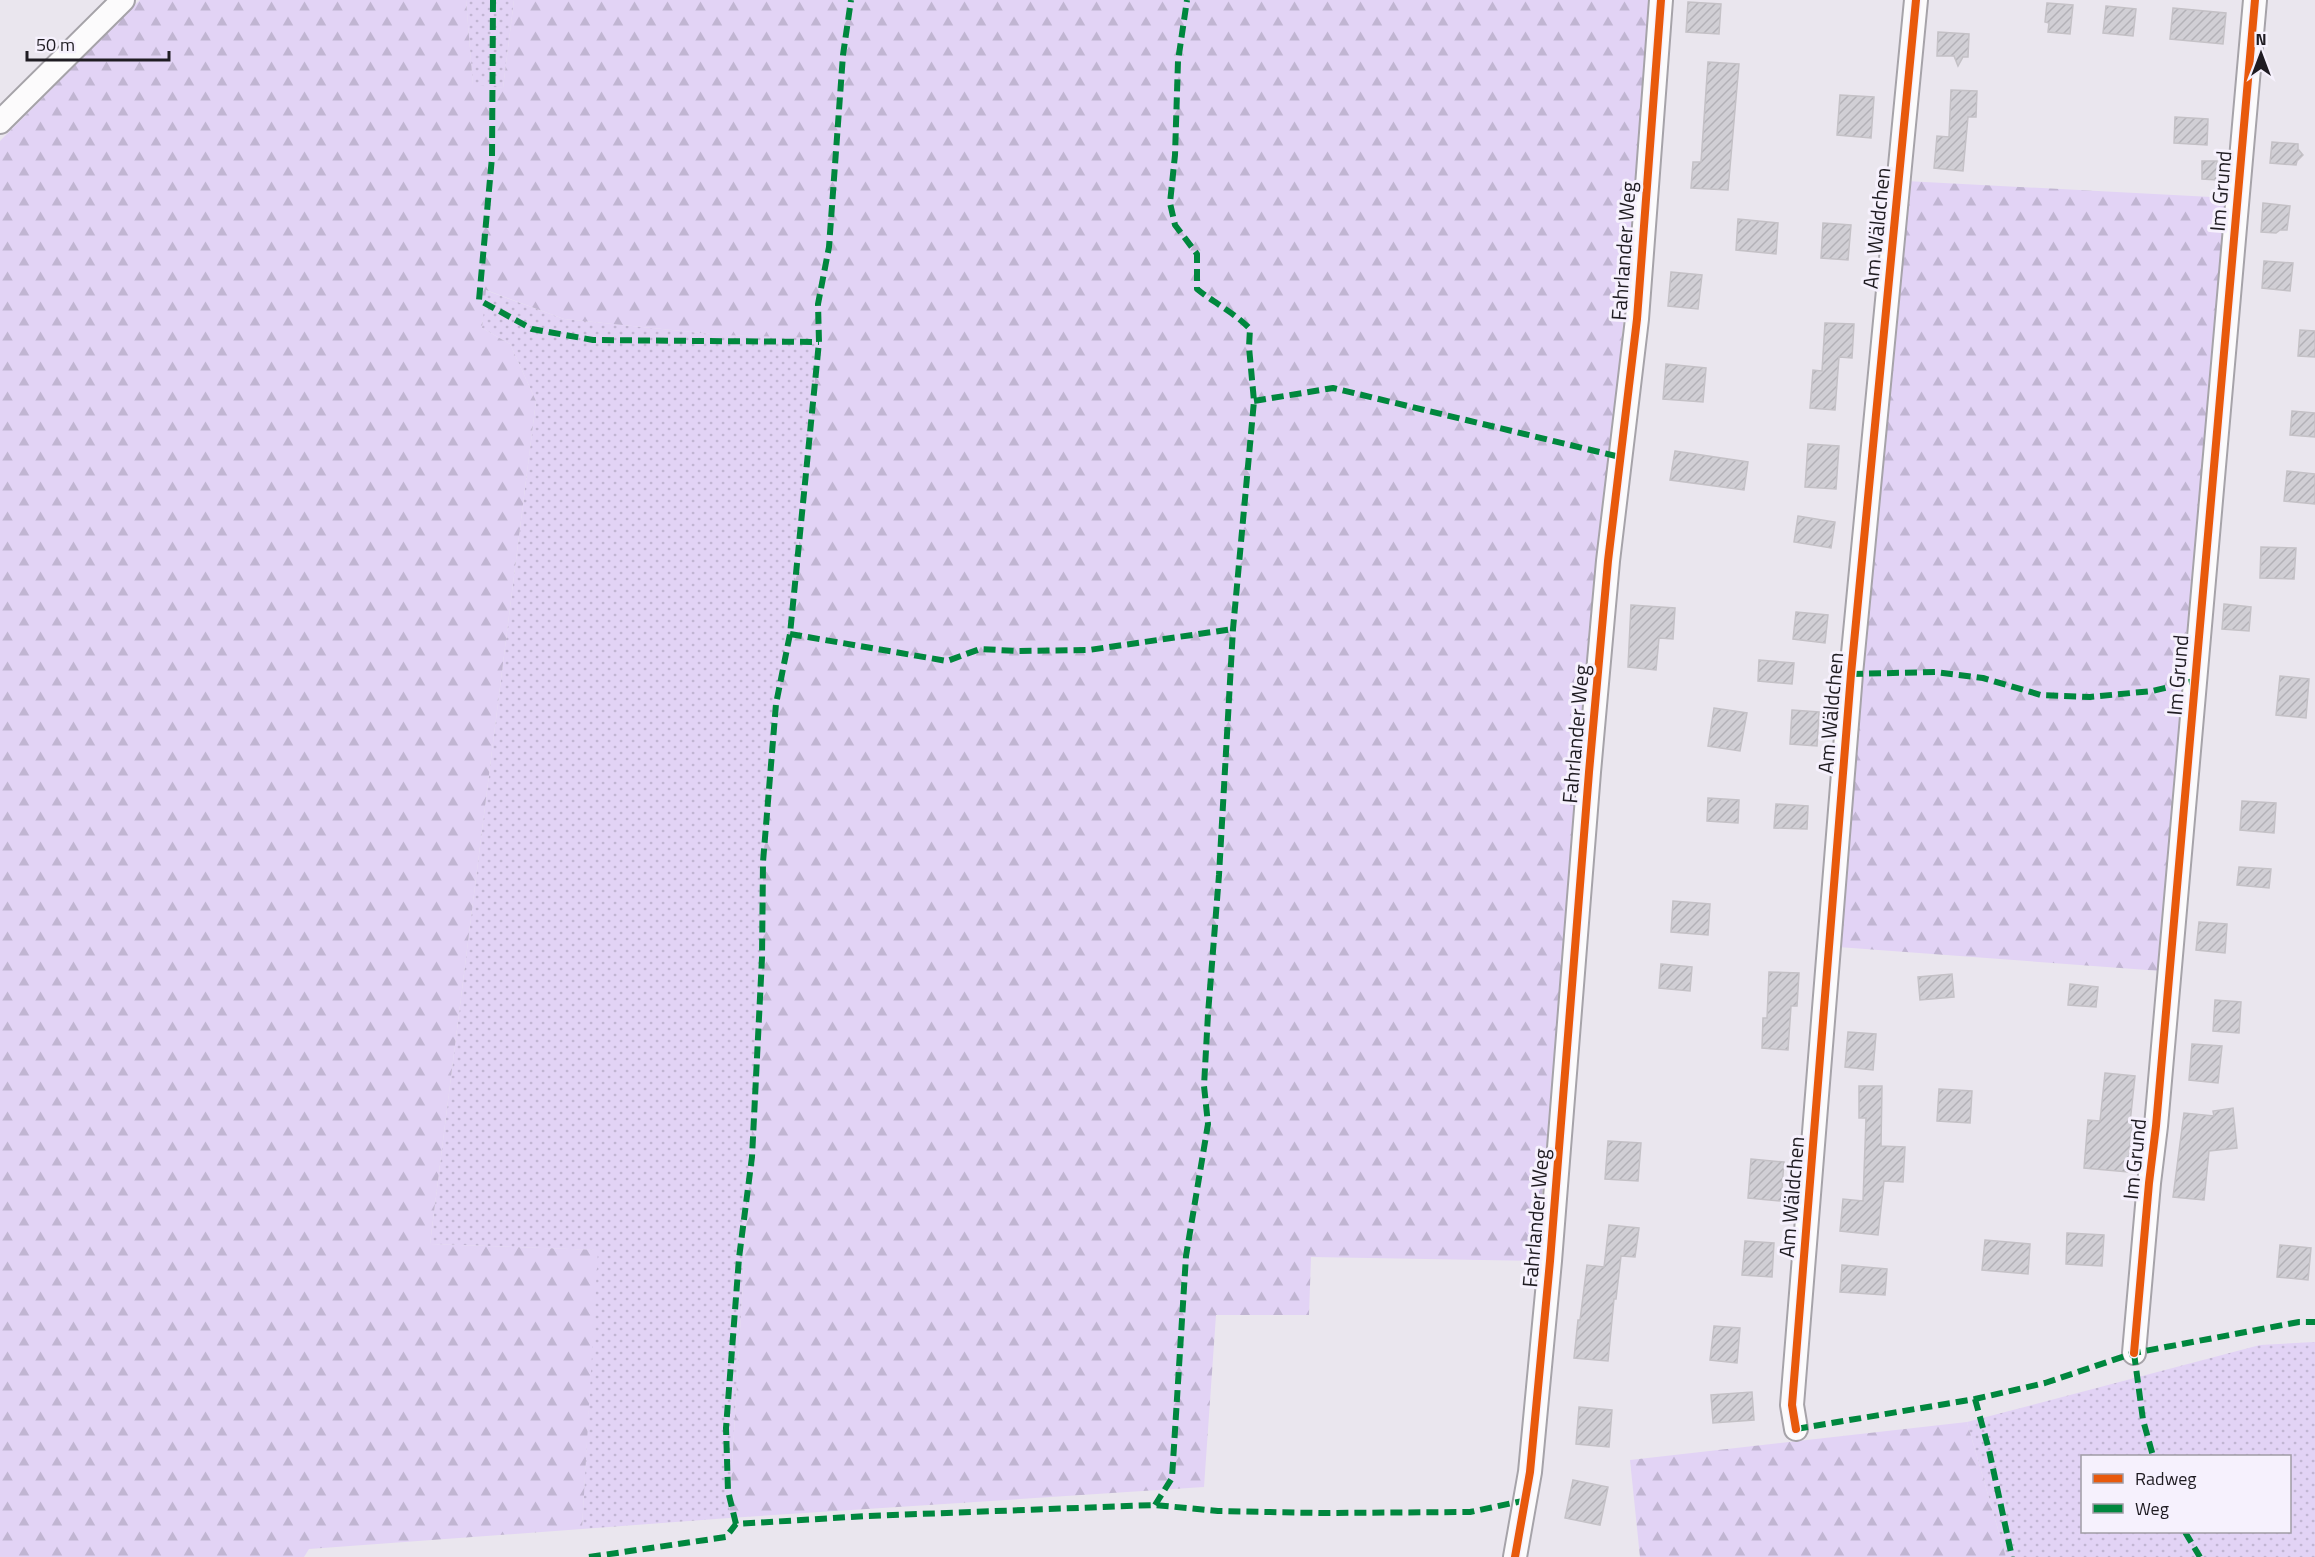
<svg xmlns="http://www.w3.org/2000/svg" width="2315" height="1557" viewBox="0 0 2315 1557" font-family="'Titillium Web',sans-serif">
  <defs>
    <pattern id="grass-dots" width="8" height="8" patternUnits="userSpaceOnUse" patternTransform="scale(1.5)"><rect width="8" height="8" fill="#e2d3f5"/><path d="M2 2h.1M6 6h.1" fill="none" stroke="#c1b5d2" stroke-width="1.8" stroke-linecap="round"/></pattern>
    <pattern id="forest-firs" width="22" height="20" patternUnits="userSpaceOnUse" patternTransform="scale(1.5)"><rect width="22" height="20" fill="#e2d3f5"/><path d="M5 1l3.5 6h-7zM16 11l3.5 6h-7z" fill="#c1b5d2"/></pattern>
    <pattern id="building-hatch" width="6" height="6" patternUnits="userSpaceOnUse" patternTransform="scale(1.5)"><rect width="6" height="6" fill="#d1cfd5"/><path d="M-1 1l2-2M0 6l6-6M5 7l2-2" fill="none" stroke="#b3b1b7"/></pattern>
  </defs>
  <rect width="100%" height="100%" fill="#eae6ee"/>
  <g fill="url(#grass-dots)" fill-rule="evenodd">
    <polygon points="466,0 514,0 503,88 473,86"/>
    <polygon points="485,290 564,319 721,335 819,337 790,634 776,704 769,784 763,862 762,958 729,1518 582,1529 597,1250 430,1244 536,401 510,344 482,328"/>
    <path d="M2315,1342V1557H2006L1967,1422L2260,1345ZM2082,1456H2290V1532H2082Z"/>
  </g>
  <g fill="url(#forest-firs)">
    <polygon points="140,0 466,0 473,85 503,88 514,0 1653,0 1536,1261 1311,1257 1309,1315 1216,1315 1204,1487 729,1518 762,958 763,862 769,784 776,704 790,634 819,338 721,335 564,319 486,290 482,328 510,344 536,401 430,1244 598,1250 582,1529 309,1549 304,1557 0,1557 0,141"/>
    <polygon points="1906,181 2230,198 2161,971 1838,947"/>
    <polygon points="1967,1422 2006,1557 1640,1557 1630,1460"/>
  </g>
  <g fill="url(#building-hatch)" stroke="#c4c1c6" stroke-width="1.5">
    <polygon points="1688,2 1721,4 1719,34 1686,32"/>
    <polygon points="2047,3 2073,5 2070,34 2048,32 2049,23 2045,22"/>
    <polygon points="2106,6 2136,9 2133,36 2103,33"/>
    <polygon points="2173,8 2226,13 2223,44 2170,39"/>
    <polygon points="1938,32 1969,34 1968,57 1963,57 1958,66 1954,56 1937,56"/>
    <polygon points="1708,62 1739,64 1728,190 1691,188 1693,162 1701,162"/>
    <polygon points="1951,90 1977,91 1976,117 1968,117 1963,171 1934,168 1937,136 1949,137"/>
    <polygon points="1840,95 1874,97 1871,138 1837,135"/>
    <polygon points="2175,117 2208,119 2207,145 2174,143"/>
    <polygon points="2272,142 2298,144 2298,149 2303,155 2297,161 2296,165 2270,163"/>
    <polygon points="2202,161 2217,161 2217,180 2202,179"/>
    <polygon points="2263,203 2290,206 2287,230 2280,230 2276,233 2261,232"/>
    <polygon points="1738,219 1778,223 1776,254 1736,250"/>
    <polygon points="1823,223 1851,225 1848,260 1821,258"/>
    <polygon points="2264,261 2293,263 2290,291 2262,288"/>
    <polygon points="1671,272 1702,275 1698,309 1668,306"/>
    <polygon points="1825,323 1854,324 1852,358 1839,357 1835,410 1810,408 1813,370 1822,371"/>
    <polygon points="2300,330 2315,331 2315,357 2298,356"/>
    <polygon points="1666,364 1706,368 1703,402 1663,399"/>
    <polygon points="2292,411 2315,413 2315,437 2290,435"/>
    <polygon points="1808,444 1839,446 1836,489 1805,487"/>
    <polygon points="1675,451 1748,462 1744,490 1670,480"/>
    <polygon points="2287,471 2315,474 2315,504 2284,501"/>
    <polygon points="1798,516 1835,522 1831,548 1794,542"/>
    <polygon points="2261,547 2296,548 2294,579 2260,578"/>
    <polygon points="2224,604 2251,607 2249,631 2222,629"/>
    <polygon points="1631,605 1675,608 1673,639 1659,638 1656,670 1628,667"/>
    <polygon points="1796,612 1828,615 1825,643 1793,639"/>
    <polygon points="1759,660 1794,663 1792,684 1758,681"/>
    <polygon points="2280,676 2309,679 2306,718 2276,715"/>
    <polygon points="1714,708 1747,713 1740,751 1708,746"/>
    <polygon points="1792,710 1819,712 1817,746 1790,744"/>
    <polygon points="1708,798 1739,800 1738,823 1707,821"/>
    <polygon points="2242,801 2276,803 2274,833 2240,830"/>
    <polygon points="1776,804 1808,806 1807,829 1774,828"/>
    <polygon points="2239,867 2271,869 2269,888 2237,885"/>
    <polygon points="1673,901 1710,904 1708,935 1671,932"/>
    <polygon points="2199,922 2227,924 2225,953 2196,950"/>
    <polygon points="1661,964 1692,967 1690,991 1659,988"/>
    <polygon points="1769,972 1799,973 1797,1006 1791,1006 1788,1050 1762,1048 1763,1018 1767,1018"/>
    <polygon points="1952,974 1954,997 1920,1000 1918,977"/>
    <polygon points="2070,984 2098,987 2096,1007 2068,1005"/>
    <polygon points="2215,1000 2241,1002 2239,1033 2213,1031"/>
    <polygon points="1848,1032 1876,1034 1873,1070 1845,1067"/>
    <polygon points="2192,1044 2222,1046 2218,1083 2189,1080"/>
    <polygon points="2105,1073 2135,1076 2130,1123 2132,1123 2128,1172 2084,1168 2088,1120 2100,1121"/>
    <polygon points="1859,1086 1882,1086 1881,1146 1905,1147 1903,1182 1884,1181 1878,1235 1840,1231 1843,1199 1863,1201 1866,1118 1859,1118"/>
    <polygon points="1939,1089 1972,1091 1970,1123 1937,1121"/>
    <polygon points="2233,1108 2237,1148 2209,1151 2204,1200 2173,1197 2184,1113 2214,1116 2213,1111"/>
    <polygon points="1608,1141 1641,1143 1638,1181 1605,1179"/>
    <polygon points="1751,1159 1784,1162 1781,1201 1748,1198"/>
    <polygon points="1609,1225 1639,1228 1635,1257 1621,1256 1616,1299 1614,1299 1608,1361 1574,1358 1578,1320 1580,1320 1587,1265 1604,1267"/>
    <polygon points="2067,1233 2104,1235 2102,1266 2066,1264"/>
    <polygon points="1985,1240 2030,1244 2028,1274 1982,1270"/>
    <polygon points="1745,1241 1774,1243 1772,1277 1742,1275"/>
    <polygon points="2280,1245 2311,1248 2308,1280 2277,1277"/>
    <polygon points="1842,1265 1887,1269 1885,1295 1840,1292"/>
    <polygon points="1714,1326 1740,1328 1737,1363 1710,1360"/>
    <polygon points="1752,1392 1754,1420 1713,1423 1711,1395"/>
    <polygon points="1579,1407 1612,1410 1609,1447 1576,1444"/>
    <polygon points="1573,1480 1608,1487 1600,1525 1565,1518"/>
  </g>
  <g fill="none" stroke-linecap="round" stroke-linejoin="round">
    <defs>
      <g id="minor">
        <polyline points="0,122 123,0"/>
        <polyline points="2134,1353 2149,1183 2156,1126 2255,0"/>
        <polyline points="1796,1429 1792,1405 1851,674 1916,0"/>
        <polyline points="1515,1557 1530,1472 1550,1261 1589,772 1608,561 1637,319 1661,0"/>
      </g>
    </defs>
    <use href="#minor" stroke="#a6a3a9" stroke-width="26"/>
    <use href="#minor" stroke="#fcfbfc" stroke-width="22"/>
    <g stroke="#00873e" stroke-width="6" stroke-dasharray="12 6" stroke-linecap="butt">
      <polyline points="493,0 492,157 479,300 532,329 593,340 819,342"/>
      <polyline points="1254,401 1333,388 1620,457"/>
      <polyline points="790,634 947,661 980,649 1017,651 1089,650 1233,629"/>
      <polyline points="1851,674 1935,672 1983,678 2041,695 2090,697 2152,691 2194,681"/>
      <polyline points="2134,1353 2143,1420 2153,1456"/>
      <polyline points="1975,1399 1989,1450 2012,1557"/>
      <polyline points="1796,1429 1975,1399 2045,1383 2134,1353 2299,1322 2315,1322"/>
      <path d="M1155,1505L1172,1478L1186,1256L1208,1124L1204,1086L1208,1014L1219,875L1233,629L1254,401L1249,347L1250,329C1235,313 1214,303 1197,289V254L1175,225L1170,203L1175,155L1178,61L1187,0"/>
      <polyline points="736,1524 728,1491 726,1428 739,1258 752,1157 762,958 763,862 776,704 790,634 819,342 818,304 829,247 843,55 851,0"/>
      <polyline points="2185,1532 2200,1557"/>
      <polyline points="589,1557 726,1537 736,1524 867,1516 1155,1505 1218,1511 1319,1513 1470,1512 1527,1500"/>
    </g>
    <defs>
      <g id="cycleway">
        <polyline points="2134,1353 2149,1183 2156,1126 2255,0"/>
        <polyline points="1796,1429 1792,1405 1851,674 1916,0"/>
        <polyline points="1515,1557 1530,1472 1550,1261 1589,772 1608,561 1637,319 1661,0"/>
      </g>
    </defs>
    <use href="#cycleway" stroke="#f6f1fd" stroke-width="11"/>
    <use href="#cycleway" stroke="#e8590c" stroke-width="8"/>
  </g>
  <g text-anchor="middle" dominant-baseline="central" stroke-width="6" stroke-linejoin="round" paint-order="stroke">
    <g font-size="21" fill="#1f1c22" stroke="#f6f1fd">
      <text transform="translate(2220 191) rotate(-85)">Im Grund</text>
      <text transform="translate(1876 228) rotate(-84)">Am Wäldchen</text>
      <text transform="translate(1623 251) rotate(-86)">Fahrlander Weg</text>
      <text transform="translate(2177 675) rotate(-85)">Im Grund</text>
      <text transform="translate(1830 713) rotate(-85)">Am Wäldchen</text>
      <text transform="translate(1575 734) rotate(-85)">Fahrlander Weg</text>
      <text transform="translate(2134 1159) rotate(-84)">Im Grund</text>
      <text transform="translate(1791 1197) rotate(-85)">Am Wäldchen</text>
      <text transform="translate(1535 1218) rotate(-85)">Fahrlander Weg</text>
    </g>
  </g>
  <rect x="2081" y="1455" width="210" height="78" fill="#f6f1fd" stroke="#a09ca5" stroke-width="1.5"/>
  <rect x="2093" y="1474" width="30" height="9" fill="#e8590c" stroke="#a09ca5" stroke-width="1.5"/>
  <text x="2135" y="1485" font-size="18" fill="#1f1c22">Radweg</text>
  <rect x="2093" y="1504" width="30" height="9" fill="#00873e" stroke="#a09ca5" stroke-width="1.5"/>
  <text x="2135" y="1515" font-size="18" fill="#1f1c22">Weg</text>
  <g transform="translate(2261 54)" stroke="#f6f1fd" stroke-width="4.5" paint-order="stroke">
  <path d="M0-4.5L10 22L0 15L-10 22Z" fill="#1f1c22"/>
  <text y="-9" font-size="16" font-weight="bold" text-anchor="middle" fill="#1f1c22">N</text>
  </g>
  <path d="M27 51v9h142v-9" fill="none" stroke="#1f1c22" stroke-width="3"/>
  <text x="36" y="51" font-size="18" fill="#1f1c22" stroke="#f6f1fd" stroke-width="4.5" paint-order="stroke">50 m</text>
</svg>
